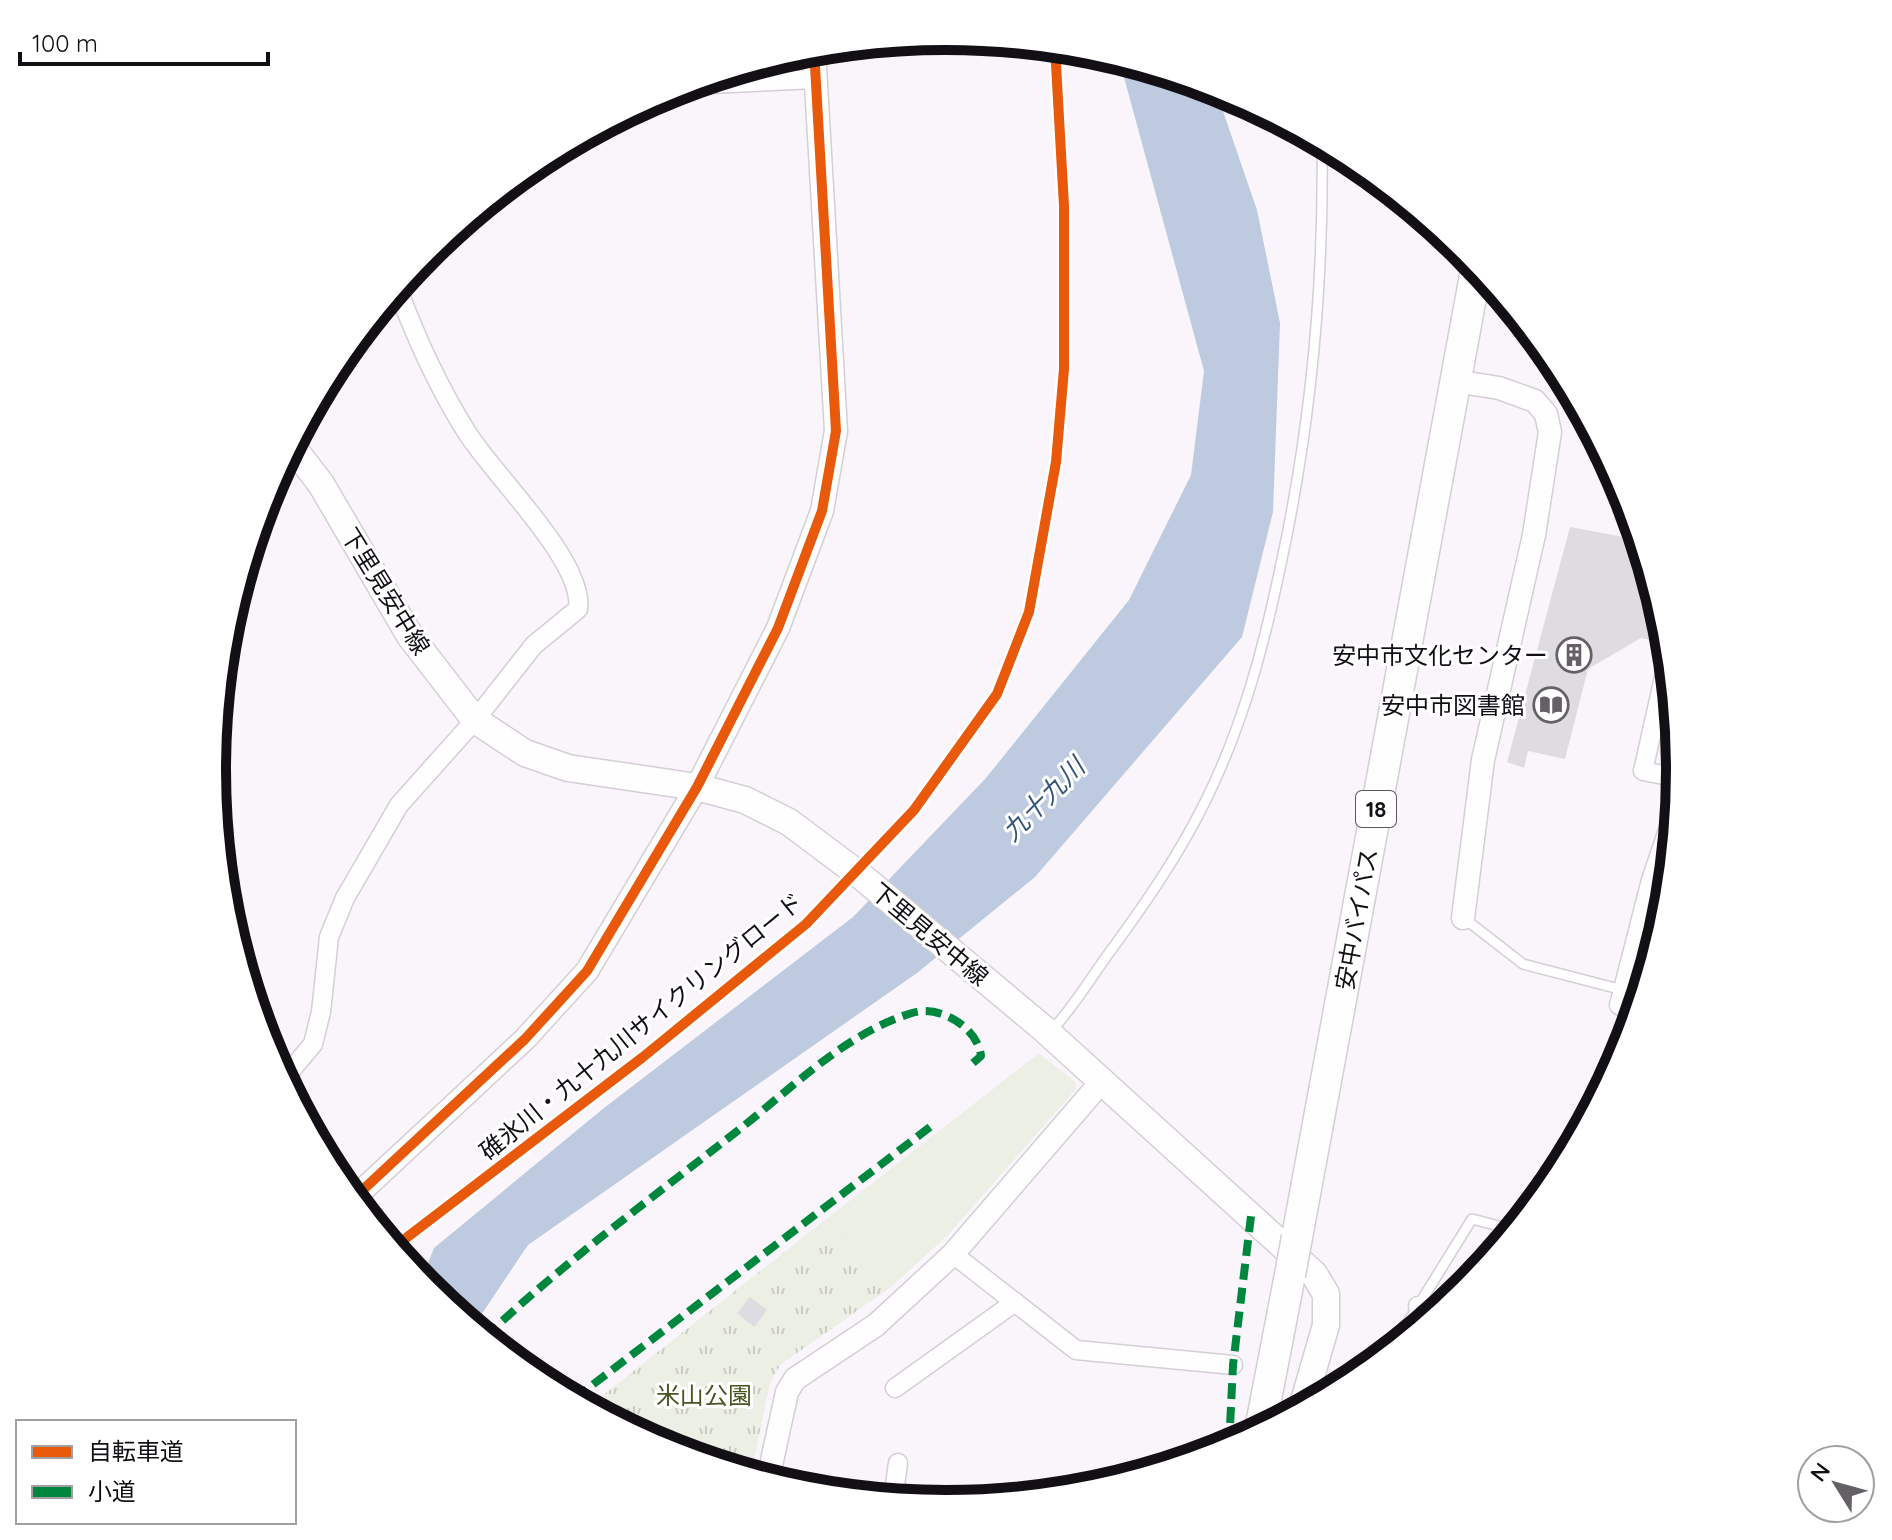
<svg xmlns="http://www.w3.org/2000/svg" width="1892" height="1540" viewBox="0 0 1892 1540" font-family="Quicksand,'Noto Sans JP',sans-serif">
  <defs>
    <pattern id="park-tufts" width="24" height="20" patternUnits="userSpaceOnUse" patternTransform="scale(2)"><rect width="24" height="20" fill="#ecefe4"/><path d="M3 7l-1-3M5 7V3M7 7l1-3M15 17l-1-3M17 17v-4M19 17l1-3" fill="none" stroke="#caccc3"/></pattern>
  </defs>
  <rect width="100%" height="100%" fill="#f9f5fb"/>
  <polygon fill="#fbeded" points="1671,684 1680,772 1667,769 1657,748"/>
  <polygon fill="#ecefe4" points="1039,1053 1075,1082 1076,1089 948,1235 891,1287 830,1216"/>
  <polygon fill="url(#park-tufts)" points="830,1216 891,1287 780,1365 770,1383 751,1474 665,1448 588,1407"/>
  <polygon fill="#bdcadf" points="1119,59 1215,88 1257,210 1280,323 1273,512 1242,637 1035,877 917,973 528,1245 473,1327 421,1281 434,1248 604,1108 853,917 986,778 1129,600 1191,475 1204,371"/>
  <g fill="#dfdce1">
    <polygon points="1570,527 1640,540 1665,623 1660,642 1641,638 1588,669 1565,759 1528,751 1524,768 1507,762"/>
    <polygon points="750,1297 767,1310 754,1327 737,1313"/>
  </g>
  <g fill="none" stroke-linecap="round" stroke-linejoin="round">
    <defs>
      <g id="service">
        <polyline points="1465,919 1523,964 1623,990"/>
        <path d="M1051,1031C1073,1008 1090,979 1109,953C1145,904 1179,855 1206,800C1243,725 1264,646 1281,564C1311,425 1324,285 1322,143"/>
        <polyline points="1311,1394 1320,1394 1400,1335 1472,1219 1514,1230"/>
      </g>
      <g id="minor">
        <polyline points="689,85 816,79"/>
        <polyline points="1669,655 1643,771 1679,778"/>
        <polyline points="1635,1014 1619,1005 1651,880 1676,807"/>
        <path d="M283,1080L313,1044L321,1012L329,937L345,898L399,805L475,720L534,645L578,609C585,561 491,473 466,431C437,385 416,338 397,287"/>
        <polyline points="953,1254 1076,1350 1233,1365"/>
        <polyline points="1417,1328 1422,1320 1418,1306"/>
        <polyline points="895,1388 1015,1302"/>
        <polyline points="893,1499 898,1463"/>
      </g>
      <g id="tertiary">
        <polyline points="1455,381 1499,388 1535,401 1546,414 1550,432 1534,535 1483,760 1463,918"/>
        <polyline points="353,1199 525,1039 587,971 697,787 778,628 822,511 836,431 814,49"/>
        <polyline points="768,1479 787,1392 795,1379 876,1325 953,1254 1103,1080"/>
      </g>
      <polyline id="secondary" points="291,445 321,484 410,636 475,720 525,753 568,768 697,787 745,800 789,822 861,876 1044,1029 1314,1274 1326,1294 1326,1325 1302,1408"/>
      <g id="trunk">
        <polyline points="1297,1237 1477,265"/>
        <polyline points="1260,1430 1290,1275"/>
      </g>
    </defs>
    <use href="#service" stroke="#d3cfd5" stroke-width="12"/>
    <use href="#minor" stroke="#d3cfd5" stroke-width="21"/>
    <use href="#tertiary" stroke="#d3cfd5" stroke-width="25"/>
    <use href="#secondary" stroke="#d3cfd5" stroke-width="29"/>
    <use href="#trunk" stroke="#d3cfd5" stroke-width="33"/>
    <use href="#service" stroke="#fefefe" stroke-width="9"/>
    <use href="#minor" stroke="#fefefe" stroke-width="18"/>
    <use href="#tertiary" stroke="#fefefe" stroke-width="22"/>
    <use href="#secondary" stroke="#fefefe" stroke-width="26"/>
    <use href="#trunk" stroke="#fefefe" stroke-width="30"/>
    <defs>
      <polyline id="trunk-bridge" points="1290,1275 1297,1237"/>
    </defs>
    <use href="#trunk-bridge" stroke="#d3cfd5" stroke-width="33" stroke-linecap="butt"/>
    <use href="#trunk-bridge" stroke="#fefefe" stroke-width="30"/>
    <g stroke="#00873e" stroke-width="8" stroke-dasharray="16 8" stroke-linecap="butt">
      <path d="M485,1337C563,1263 652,1198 736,1132C790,1090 845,1033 912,1013C940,1004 978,1028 981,1056L973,1063"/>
      <polyline points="574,1399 930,1127"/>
      <polyline points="1229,1447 1233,1365 1251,1216"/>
    </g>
    <defs>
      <g id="cycleway">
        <polyline points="353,1199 525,1039 587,971 697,787 778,628 822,511 836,431 814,49"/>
        <polyline points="393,1248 643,1057 806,924 914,810 997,694 1029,612 1056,462 1064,369 1064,206 1055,47"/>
      </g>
    </defs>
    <use href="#cycleway" stroke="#fff" stroke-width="15"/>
    <use href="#cycleway" stroke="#e8590c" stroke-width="10"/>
  </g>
  <defs>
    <symbol id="building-ring" viewBox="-11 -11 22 22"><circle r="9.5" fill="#fff" stroke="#646066" stroke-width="1.5"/><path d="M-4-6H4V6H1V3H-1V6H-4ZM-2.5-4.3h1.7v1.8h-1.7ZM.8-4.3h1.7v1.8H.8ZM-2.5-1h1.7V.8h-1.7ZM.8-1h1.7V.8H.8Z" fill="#646066"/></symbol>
    <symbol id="library-ring" viewBox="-11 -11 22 22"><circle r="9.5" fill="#fff" stroke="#646066" stroke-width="1.5"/><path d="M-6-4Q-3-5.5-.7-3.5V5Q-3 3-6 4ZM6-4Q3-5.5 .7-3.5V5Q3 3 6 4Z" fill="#646066"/></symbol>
  </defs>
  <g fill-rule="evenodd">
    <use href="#building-ring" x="1554" y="635" width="40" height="40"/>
    <use href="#library-ring" x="1531" y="685" width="40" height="40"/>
  </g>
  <g text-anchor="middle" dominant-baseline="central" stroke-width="6" stroke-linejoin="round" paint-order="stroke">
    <rect fill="#fff" stroke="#5a585b" stroke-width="2" x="1356" y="791" width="40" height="36" rx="6"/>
    <g font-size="22" font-weight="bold" fill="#131015">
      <text x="1376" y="809">18</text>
    </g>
    <g font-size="24" fill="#131015" stroke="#fff">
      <text transform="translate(386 591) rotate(58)">下里見安中線</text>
      <text transform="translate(1356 919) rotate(-80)">安中バイパス</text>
      <text transform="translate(930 934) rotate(40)">下里見安中線</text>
      <text transform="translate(641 1026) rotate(-39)">碓氷川・九十九川サイクリングロード</text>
    </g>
    <g font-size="24" fill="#131015" stroke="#fff" text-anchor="end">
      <text x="1548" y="655">安中市文化センター</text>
      <text x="1525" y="705">安中市図書館</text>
    </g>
    <g font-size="24" fill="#485422" stroke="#fff">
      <text x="704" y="1395">米山公園</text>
    </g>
    <g font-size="26" font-style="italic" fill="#36567d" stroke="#fff">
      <text transform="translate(1043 799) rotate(-45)">九十九川</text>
    </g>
  </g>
  <path d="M0 0H1892V1540H0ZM226 770a720 720 0 1 1 1440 0a720 720 0 1 1-1440 0Z" fill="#fff" fill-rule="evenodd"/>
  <path fill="none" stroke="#131015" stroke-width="10" d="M226 770a720 720 0 1 1 1440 0a720 720 0 1 1-1440 0Z"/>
  <rect x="16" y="1420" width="280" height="104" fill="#ffffff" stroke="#a19fa1" stroke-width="2"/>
  <rect x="32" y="1446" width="40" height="12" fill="#e8590c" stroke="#a19fa1" stroke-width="2"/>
  <text x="88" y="1460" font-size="24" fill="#131015">自転車道</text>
  <rect x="32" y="1486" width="40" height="12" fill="#00873e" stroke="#a19fa1" stroke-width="2"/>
  <text x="88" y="1500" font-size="24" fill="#131015">小道</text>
  <g transform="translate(1836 1484) rotate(307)"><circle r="38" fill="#ffffff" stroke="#a19fa1" stroke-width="2"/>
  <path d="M0-6L14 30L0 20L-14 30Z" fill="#646066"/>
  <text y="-12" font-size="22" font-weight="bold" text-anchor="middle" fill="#131015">N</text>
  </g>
  <path d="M20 52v12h248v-12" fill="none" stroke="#131015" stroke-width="4"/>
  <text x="32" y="52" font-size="24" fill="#131015" stroke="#ffffff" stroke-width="6" paint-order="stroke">100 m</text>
</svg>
